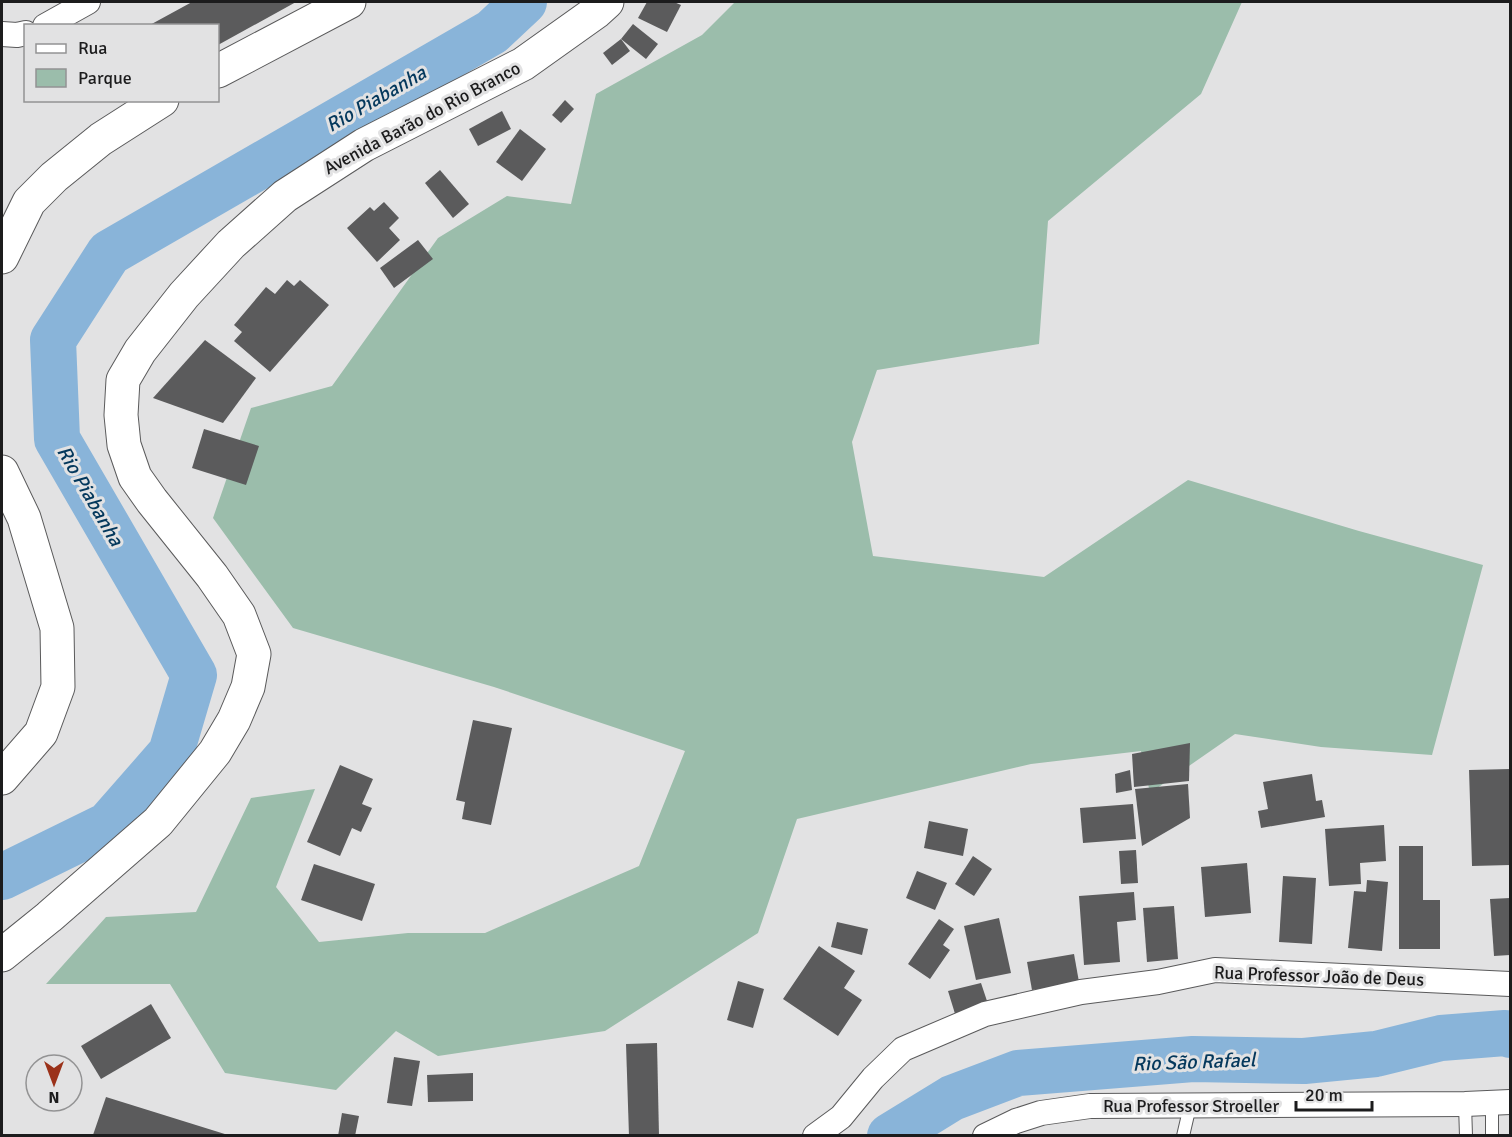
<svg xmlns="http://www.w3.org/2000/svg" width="1512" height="1137" viewBox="0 0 1512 1137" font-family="Signika,sans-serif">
  <rect width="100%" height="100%" fill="#e2e2e3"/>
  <polygon fill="#9bbdab" points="735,2 1242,2 1201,94 1048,221 1039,344 877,370 852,442 873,556 1044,577 1188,480 1359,531 1483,565 1432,755 1321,747 1235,734 1150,793 1141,751 1031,764 797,819 758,933 605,1031 438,1056 396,1031 336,1090 225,1073 170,984 46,984 106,917 196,912 251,798 315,789 276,887 319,942 408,933 485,933 639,866 685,751 494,687 293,628 213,518 251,408 332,386 438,238 507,196 571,204 596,94 702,35"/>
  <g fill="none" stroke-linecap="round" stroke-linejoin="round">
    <g stroke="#89b4d9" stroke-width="46">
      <polyline points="2,877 108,825 171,753 194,675 57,439 53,340 109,253 492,32 524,2"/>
      <polyline points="890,1136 952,1098 1018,1073 1193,1059 1304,1061 1376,1054 1441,1038 1505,1033 1510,1035"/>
    </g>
  </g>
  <g fill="#5b5b5c">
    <polygon points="192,2 296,2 218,45 218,26 148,26"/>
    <polygon points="647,2 674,2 681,5 667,32 638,18"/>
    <polygon points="633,24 658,44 646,59 621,39"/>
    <polygon points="621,39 630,51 612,65 603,53"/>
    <polygon points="565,100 574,109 561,123 552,115"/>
    <polygon points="502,111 511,129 478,146 469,129"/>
    <polygon points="520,129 546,149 522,181 496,162"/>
    <polygon points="440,170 469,204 453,218 425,183"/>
    <polygon points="384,202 399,218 389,228 400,240 377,262 347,228 370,207 374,211"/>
    <polygon points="418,240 433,259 394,288 380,268"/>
    <polygon points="287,280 294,286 300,280 329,305 270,372 234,341 242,332 234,325 266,287 275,294"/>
    <polygon points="205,340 256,378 223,423 153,398"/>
    <polygon points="204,429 259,446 246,485 192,468"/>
    <polygon points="473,720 512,728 491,825 462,819 465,802 456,800"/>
    <polygon points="1190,743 1189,781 1134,787 1132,754"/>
    <polygon points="340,765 373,779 362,804 372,808 361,832 352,828 340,856 307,842"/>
    <polygon points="1510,769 1510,865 1472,866 1469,770"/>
    <polygon points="1130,770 1132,790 1116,793 1115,774"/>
    <polygon points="1312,774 1316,801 1322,800 1325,817 1261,828 1258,811 1268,809 1263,782"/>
    <polygon points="1188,784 1190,818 1142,846 1135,789"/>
    <polygon points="1133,804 1136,839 1083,843 1080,808"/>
    <polygon points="929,821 968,829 963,856 924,848"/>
    <polygon points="1384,825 1386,861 1360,863 1361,884 1329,886 1325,829"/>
    <polygon points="1399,846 1423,846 1423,900 1440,900 1440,949 1399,949"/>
    <polygon points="1136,850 1138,883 1121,884 1119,851"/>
    <polygon points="973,856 992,869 974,896 955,884"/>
    <polygon points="1247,863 1251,913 1205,917 1201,867"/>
    <polygon points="314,864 375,884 362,921 301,900"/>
    <polygon points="917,871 947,883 935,910 906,898"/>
    <polygon points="1283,876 1316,878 1312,944 1279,942"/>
    <polygon points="1367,880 1388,882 1382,951 1348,948 1354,891 1366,892"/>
    <polygon points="1134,892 1136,920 1117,922 1120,962 1084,965 1079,896"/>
    <polygon points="1510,898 1510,955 1494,956 1490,899"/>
    <polygon points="1174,906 1178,959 1147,962 1143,908"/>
    <polygon points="999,918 1011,973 976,980 964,926"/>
    <polygon points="939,919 954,929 943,945 950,950 930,979 908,964"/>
    <polygon points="837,922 868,929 862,955 831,947"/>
    <polygon points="819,946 855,971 844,988 862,1000 838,1036 783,999"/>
    <polygon points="1074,954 1079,982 1032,990 1027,962"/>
    <polygon points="738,981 764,989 753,1028 727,1020"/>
    <polygon points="981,983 989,1007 956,1017 948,991"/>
    <polygon points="151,1004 171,1038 101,1079 81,1046"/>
    <polygon points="657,1043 659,1136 629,1136 626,1044"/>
    <polygon points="394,1057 420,1061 412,1106 387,1103"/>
    <polygon points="473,1073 473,1101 428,1102 427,1075"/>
    <polygon points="106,1097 228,1135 228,1136 93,1135"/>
    <polygon points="342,1113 359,1116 355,1136 338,1136"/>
  </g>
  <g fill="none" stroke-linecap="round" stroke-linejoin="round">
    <defs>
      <g id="service">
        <polyline points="1492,1102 1492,1136"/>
        <polyline points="1465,1104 1466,1136"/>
        <polyline points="1183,1136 1190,1106"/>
      </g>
      <g id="minor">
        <polyline points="45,26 88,2"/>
        <polyline points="2,34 17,35 26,33"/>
        <polyline points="815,1136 841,1117 873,1078 903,1049 985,1014 1081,992 1158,982 1215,970 1510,984"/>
        <polyline points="985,1136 1016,1121 1041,1113 1090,1106 1465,1104 1510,1102"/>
      </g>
      <g id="primary">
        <polyline points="218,71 349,2"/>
        <polyline points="2,257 29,202 54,177 101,139 162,100"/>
        <polyline points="2,472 24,518 57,628 58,687 41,733 2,778"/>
        <polyline points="2,955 49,917 158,822 215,752 234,720 248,687 254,654 239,615 212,576 152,501 135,477 124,445 121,415 123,380 140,351 184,295 231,244 285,196 364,145 523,64 596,12 607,2"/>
      </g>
    </defs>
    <use href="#service" stroke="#5a5a5b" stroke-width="14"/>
    <use href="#minor" stroke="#5a5a5b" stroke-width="26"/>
    <use href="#primary" stroke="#5a5a5b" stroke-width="35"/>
    <use href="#service" stroke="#fff" stroke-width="12"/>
    <use href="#minor" stroke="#fff" stroke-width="24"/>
    <use href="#primary" stroke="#fff" stroke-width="33"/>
  </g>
  <g text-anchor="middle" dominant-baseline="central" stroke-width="6" stroke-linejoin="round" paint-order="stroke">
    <g font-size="18" fill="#1c1c1d" stroke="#e2e2e3">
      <text transform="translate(422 118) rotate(-28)">Avenida Barão do Rio Branco</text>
      <text transform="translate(1319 976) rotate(2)">Rua Professor João de Deus</text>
      <text x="1191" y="1106">Rua Professor Stroeller</text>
    </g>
    <g font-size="20" font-style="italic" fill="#04385c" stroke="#e2e2e3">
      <text transform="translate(376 99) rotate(-30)">Rio Piabanha</text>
      <text transform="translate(90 496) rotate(60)">Rio Piabanha</text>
      <text transform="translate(1194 1062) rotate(-2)">Rio São Rafael</text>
    </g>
  </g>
  <rect width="1512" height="1137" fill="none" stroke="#1c1c1d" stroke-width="6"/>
  <rect x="24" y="24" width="195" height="78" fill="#e2e2e3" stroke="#939394" stroke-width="1.5"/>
  <rect x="36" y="44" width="30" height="9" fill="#ffffff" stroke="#939394" stroke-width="1.5"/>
  <text x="78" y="54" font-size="18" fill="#1c1c1d">Rua</text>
  <rect x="36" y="69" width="30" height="18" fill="#9bbdab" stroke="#939394" stroke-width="1.5"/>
  <text x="78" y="84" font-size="18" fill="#1c1c1d">Parque</text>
  <g transform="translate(54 1083) rotate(180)"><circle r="28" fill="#e2e2e3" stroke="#939394" stroke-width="1.5"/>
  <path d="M0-4.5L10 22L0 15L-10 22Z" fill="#9b321a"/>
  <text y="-9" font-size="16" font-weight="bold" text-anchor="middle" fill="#1c1c1d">N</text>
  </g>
  <path d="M1296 1101v9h76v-9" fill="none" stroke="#1c1c1d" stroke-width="3"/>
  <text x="1305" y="1101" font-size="18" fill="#1c1c1d" stroke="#e2e2e3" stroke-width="4.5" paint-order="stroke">20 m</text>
</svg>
